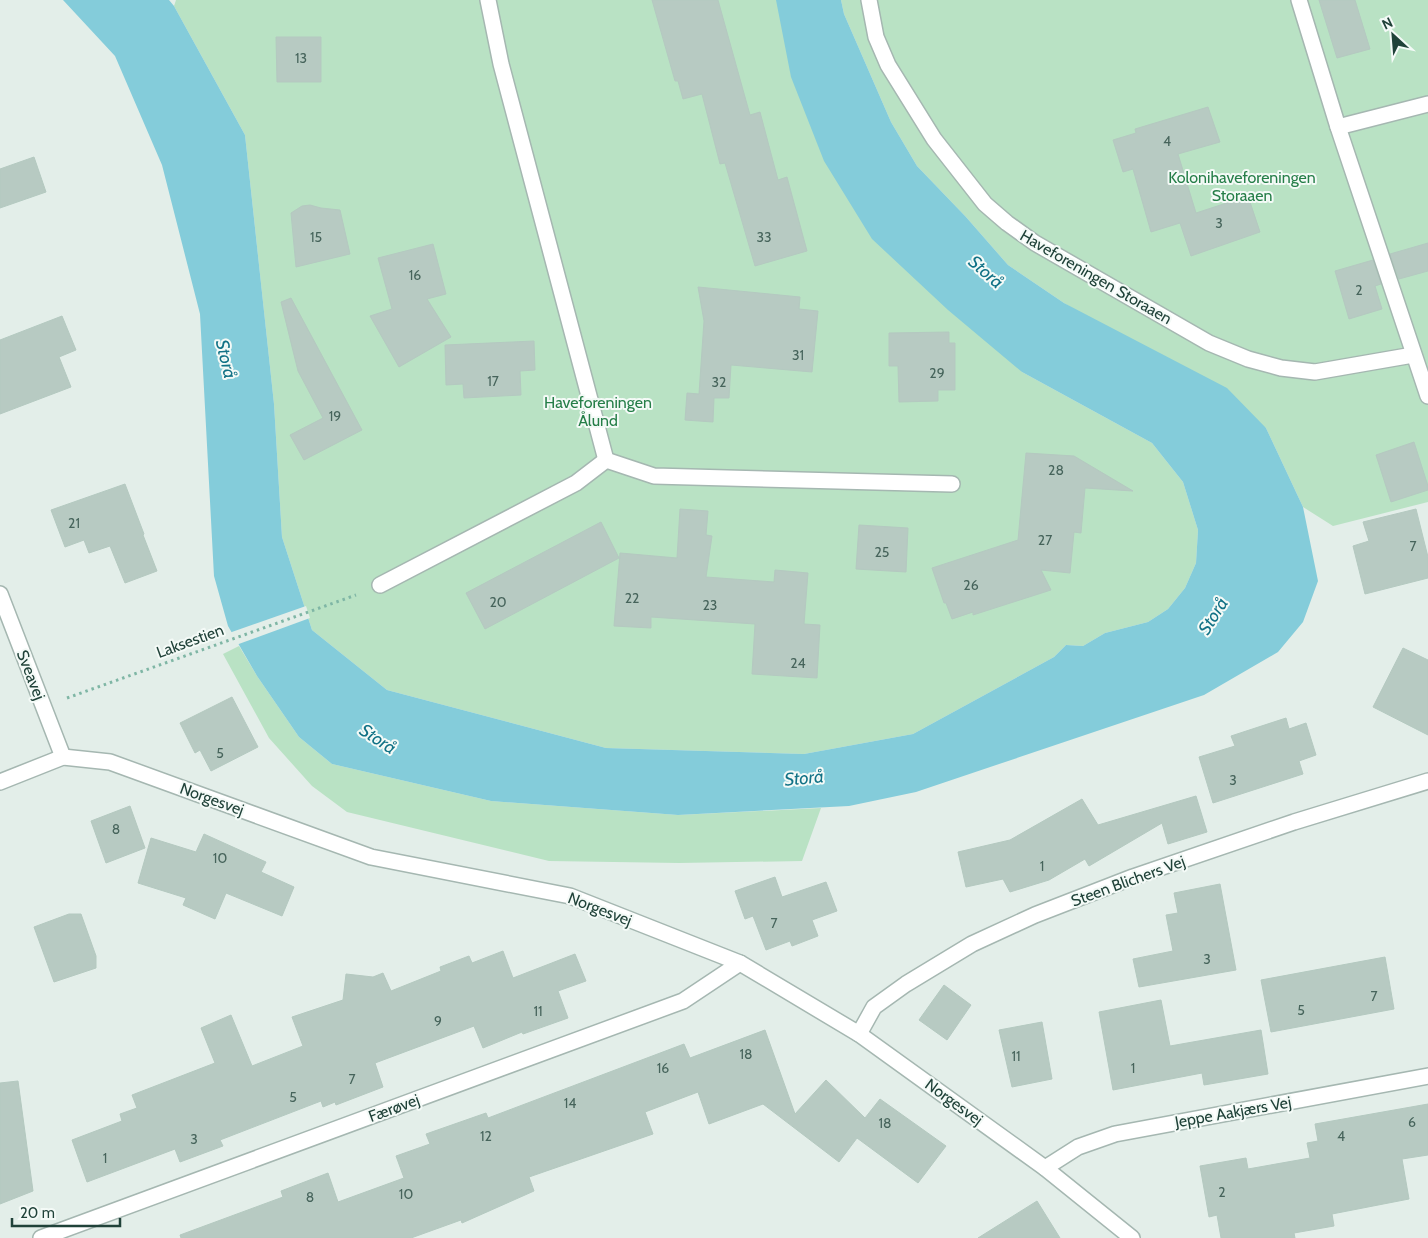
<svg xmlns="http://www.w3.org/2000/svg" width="1428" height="1238" viewBox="0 0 1428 1238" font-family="Cabin,sans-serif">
  <rect width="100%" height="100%" fill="#e3eee9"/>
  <g fill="#b9e2c4">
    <polygon points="176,0 778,0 1022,372 1152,443 1183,482 1198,530 1196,563 1185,588 1168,609 1148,622 1105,633 1083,646 1066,645 1054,657 913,734 804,754 606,748 387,690 312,630 282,537 274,404 245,135 174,6"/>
    <polygon points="841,0 1428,0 1428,502 1333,526 1303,507 1266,428 1064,303 1008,265 966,217 917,166 891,122 844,14"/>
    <polygon points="239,646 257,676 299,737 332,764 491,801 678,815 821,808 802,861 679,863 549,861 347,812 312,786 269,738 223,654"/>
  </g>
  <polygon fill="#84ccda" points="63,0 169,0 174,6 245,135 274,404 282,537 312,630 387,690 606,748 804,754 913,734 1054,657 1066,645 1083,646 1105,633 1148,622 1168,609 1185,588 1196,563 1198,530 1183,482 1152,443 1022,372 948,310 872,239 824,161 791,77 776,0 841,0 844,14 891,122 917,166 966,217 1008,265 1064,303 1227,388 1266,428 1303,507 1318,581 1303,622 1278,652 1204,695 916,792 849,806 678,815 491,801 332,764 299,737 257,676 228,626 214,576 200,314 162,165 115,56"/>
  <polygon fill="#e3eee9" points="306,606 310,618 236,645 229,633"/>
  <g fill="#b7cac2" stroke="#b4c9c0">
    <polygon points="652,0 718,0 750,115 760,112 778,180 787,177 807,251 755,266 725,163 720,164 702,94 683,99 678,81 675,81"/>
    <polygon points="1319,0 1355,0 1370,49 1337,58"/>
    <polygon points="276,37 321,37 321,82 277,82"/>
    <polygon points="1208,107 1220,142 1178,154 1196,213 1248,196 1260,232 1191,256 1180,223 1151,232 1133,169 1123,172 1113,140 1136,133 1135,129"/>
    <polygon points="34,157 46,192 0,208 0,169"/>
    <polygon points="310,205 321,208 340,210 350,254 296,267 291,213 302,206"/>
    <polygon points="1428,243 1428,271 1399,279 1390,254"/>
    <polygon points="433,244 446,294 427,299 451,337 399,367 370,316 392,309 378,258"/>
    <polygon points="1373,260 1381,284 1375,286 1382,309 1349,319 1335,271"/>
    <polygon points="698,287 800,297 799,309 818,311 812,372 731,365 729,398 714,398 713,422 685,420 687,393 699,394 704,321"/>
    <polygon points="291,298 362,430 304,460 290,435 323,418 298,371 281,302"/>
    <polygon points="62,316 76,350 59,357 71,387 0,414 0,340"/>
    <polygon points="949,332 949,343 955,343 955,390 938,390 938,401 899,402 898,366 889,366 889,333"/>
    <polygon points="534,341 535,370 520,371 521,395 464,398 463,384 446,385 445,345"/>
    <polygon points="1414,442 1428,486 1428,490 1391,502 1376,455"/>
    <polygon points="1026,453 1074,456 1133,491 1085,488 1081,533 1074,532 1070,573 1041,570 1051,590 973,615 973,612 952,619 946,603 944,603 932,568 1018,540"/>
    <polygon points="125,484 144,534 143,535 157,571 125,583 110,546 89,553 84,540 65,547 51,510"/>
    <polygon points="680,509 708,511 706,535 712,536 706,577 774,582 775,570 808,573 804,624 820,625 817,678 752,674 755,624 651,617 651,628 614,626 620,553 677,558"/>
    <polygon points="1416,509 1428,557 1428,578 1365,594 1353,546 1369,541 1363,522"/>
    <polygon points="601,522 619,558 485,629 466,593"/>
    <polygon points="859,525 908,528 906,572 856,569"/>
    <polygon points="1403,648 1428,660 1428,735 1373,707"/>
    <polygon points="232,697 258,747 211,771 200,750 195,753 180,723"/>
    <polygon points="1286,718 1289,729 1306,723 1316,755 1299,761 1303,774 1213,803 1199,757 1235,746 1231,736"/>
    <polygon points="1196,796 1207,832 1168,844 1162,823 1089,866 1085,859 1049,880 1010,892 1003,879 966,887 958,852 1010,840 1082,799 1098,825"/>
    <polygon points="130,806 145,848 106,863 91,821"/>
    <polygon points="204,834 266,862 261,872 294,887 282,916 226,893 215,919 183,905 186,898 138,883 151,838 196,852"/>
    <polygon points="775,877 782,897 826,882 837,911 812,920 818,936 792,946 790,941 766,950 753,916 745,919 735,891"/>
    <polygon points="1220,884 1236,970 1139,987 1133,959 1173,951 1166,915 1178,913 1174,893"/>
    <polygon points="69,914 81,914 96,956 96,968 54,982 34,927"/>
    <polygon points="503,951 513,978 575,954 586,981 558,991 568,1018 523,1034 522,1032 483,1048 474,1026 375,1063 383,1087 336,1105 335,1102 323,1107 321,1101 220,1140 223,1146 180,1162 175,1149 87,1182 72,1140 122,1121 120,1114 137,1108 132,1095 215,1063 201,1028 231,1015 252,1066 303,1046 292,1017 343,1000 346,974 373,977 383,973 391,991 441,971 440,967 469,956 472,963"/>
    <polygon points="1385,957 1394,1009 1271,1032 1261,980"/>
    <polygon points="944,985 971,1005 947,1040 919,1020"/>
    <polygon points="1161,1000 1170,1046 1261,1030 1268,1074 1204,1085 1202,1073 1113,1090 1099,1012"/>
    <polygon points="1042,1022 1052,1079 1012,1087 999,1030"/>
    <polygon points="765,1030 795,1114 826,1080 865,1118 880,1099 946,1146 918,1183 857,1138 839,1162 763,1104 709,1124 698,1092 645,1112 653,1134 529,1177 534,1191 462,1223 461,1220 411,1238 181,1238 180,1235 283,1197 281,1191 328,1173 338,1202 404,1178 396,1156 430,1144 426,1134 486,1113 488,1118 684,1044 690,1058"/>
    <polygon points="18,1081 33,1191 0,1204 0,1083"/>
    <polygon points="1428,1104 1428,1155 1402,1159 1409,1199 1332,1214 1334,1226 1294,1233 1295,1238 1221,1238 1217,1215 1209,1217 1200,1166 1246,1158 1248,1169 1310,1158 1307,1143 1318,1141 1315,1124"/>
    <polygon points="1037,1201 1060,1238 978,1238"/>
  </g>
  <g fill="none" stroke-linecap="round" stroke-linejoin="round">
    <defs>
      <g id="lane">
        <polyline points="488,0 501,64 606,460"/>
        <polyline points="869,0 876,37 888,65 934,139 985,204 1007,223 1035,243 1209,343 1248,359 1281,368 1315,372 1413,355"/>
        <polyline points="1299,0 1338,127 1428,396"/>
        <polyline points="1338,127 1428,104"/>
        <polyline points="380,585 576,483 606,460 654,476 952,484"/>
      </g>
      <g id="street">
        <polyline points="0,594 63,757"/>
        <polyline points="0,782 63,757 110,762 371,857 570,896 740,963 859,1034 1045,1168 1132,1238"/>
        <polyline points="859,1034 874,1007 906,984 972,944 1035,915 1133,877 1294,822 1428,781"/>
        <polyline points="1045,1168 1078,1147 1115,1134 1428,1076"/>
        <polyline points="41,1238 683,1001 740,963"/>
      </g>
    </defs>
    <use href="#lane" stroke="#a5b7b1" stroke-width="18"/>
    <use href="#street" stroke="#a5b7b1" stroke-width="18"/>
    <polyline stroke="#7fb6a5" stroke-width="3" stroke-dasharray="2.5 4" stroke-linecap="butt" points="67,698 356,595"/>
    <use href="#lane" stroke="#fff" stroke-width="15"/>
    <use href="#street" stroke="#fff" stroke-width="15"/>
  </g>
  <g text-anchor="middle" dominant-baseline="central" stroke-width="4" stroke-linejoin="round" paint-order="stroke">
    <g font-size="14" fill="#46645b">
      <text x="301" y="58">13</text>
      <text x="1167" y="141">4</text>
      <text x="1219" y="223">3</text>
      <text x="316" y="237">15</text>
      <text x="764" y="237">33</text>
      <text x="415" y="275">16</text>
      <text x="1359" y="290">2</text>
      <text x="798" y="355">31</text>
      <text x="937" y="373">29</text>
      <text x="493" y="381">17</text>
      <text x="719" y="382">32</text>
      <text x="335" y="416">19</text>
      <text x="1056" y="470">28</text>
      <text x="74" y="523">21</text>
      <text x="1045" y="540">27</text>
      <text x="1413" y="546">7</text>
      <text x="882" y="552">25</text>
      <text x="971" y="585">26</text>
      <text x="632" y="598">22</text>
      <text x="498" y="602">20</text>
      <text x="710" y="605">23</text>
      <text x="798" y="663">24</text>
      <text x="220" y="753">5</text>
      <text x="1233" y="780">3</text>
      <text x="116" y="829">8</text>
      <text x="220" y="858">10</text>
      <text x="1042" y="866">1</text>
      <text x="774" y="923">7</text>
      <text x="1207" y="959">3</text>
      <text x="1374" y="996">7</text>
      <text x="1301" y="1010">5</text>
      <text x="538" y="1011">11</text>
      <text x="438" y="1021">9</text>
      <text x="746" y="1054">18</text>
      <text x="1016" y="1056">11</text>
      <text x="663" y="1068">16</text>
      <text x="1133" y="1068">1</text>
      <text x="352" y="1079">7</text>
      <text x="293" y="1097">5</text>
      <text x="570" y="1103">14</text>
      <text x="1412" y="1122">6</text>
      <text x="885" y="1123">18</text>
      <text x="486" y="1136">12</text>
      <text x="1341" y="1136">4</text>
      <text x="194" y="1139">3</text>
      <text x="105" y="1158">1</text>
      <text x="1222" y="1192">2</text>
      <text x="406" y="1194">10</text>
      <text x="310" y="1197">8</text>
    </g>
    <g font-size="16" fill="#257e48" stroke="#f4faf7">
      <text x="1242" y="177">Kolonihaveforeningen<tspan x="1242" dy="18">Storaaen</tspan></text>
      <text x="598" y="402">Haveforeningen<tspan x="598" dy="18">Ålund</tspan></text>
    </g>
    <g font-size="16" fill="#204239" stroke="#f4faf7">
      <text transform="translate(1096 277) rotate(30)">Haveforeningen Storaaen</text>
      <text transform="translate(190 641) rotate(-20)">Laksestien</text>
      <text transform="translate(31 675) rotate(69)">Sveavej</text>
      <text transform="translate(212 799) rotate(20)">Norgesvej</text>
      <text transform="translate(1128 881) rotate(-20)">Steen Blichers Vej</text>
      <text transform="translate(600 909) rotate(21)">Norgesvej</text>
      <text transform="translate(954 1102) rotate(36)">Norgesvej</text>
      <text transform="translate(394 1108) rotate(-20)">Færøvej</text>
      <text transform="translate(1233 1112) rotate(-10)">Jeppe Aakjærs Vej</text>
    </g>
    <g font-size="18" font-style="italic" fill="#127286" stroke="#f4faf7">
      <text transform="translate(986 272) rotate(41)">Storå</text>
      <text transform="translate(226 359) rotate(77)">Storå</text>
      <text transform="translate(1213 616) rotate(-58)">Storå</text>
      <text transform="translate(378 739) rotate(33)">Storå</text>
      <text transform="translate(804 778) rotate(-5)">Storå</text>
    </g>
  </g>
  <g transform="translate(1393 35) rotate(334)" stroke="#f4faf7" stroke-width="4" paint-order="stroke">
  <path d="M0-4L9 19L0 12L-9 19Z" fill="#204239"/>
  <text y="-8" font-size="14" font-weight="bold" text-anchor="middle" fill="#204239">N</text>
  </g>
  <path d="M12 1218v8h108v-8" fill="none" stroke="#204239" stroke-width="2.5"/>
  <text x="20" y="1218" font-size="15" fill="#204239" stroke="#f4faf7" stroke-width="4" paint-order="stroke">20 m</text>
</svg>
